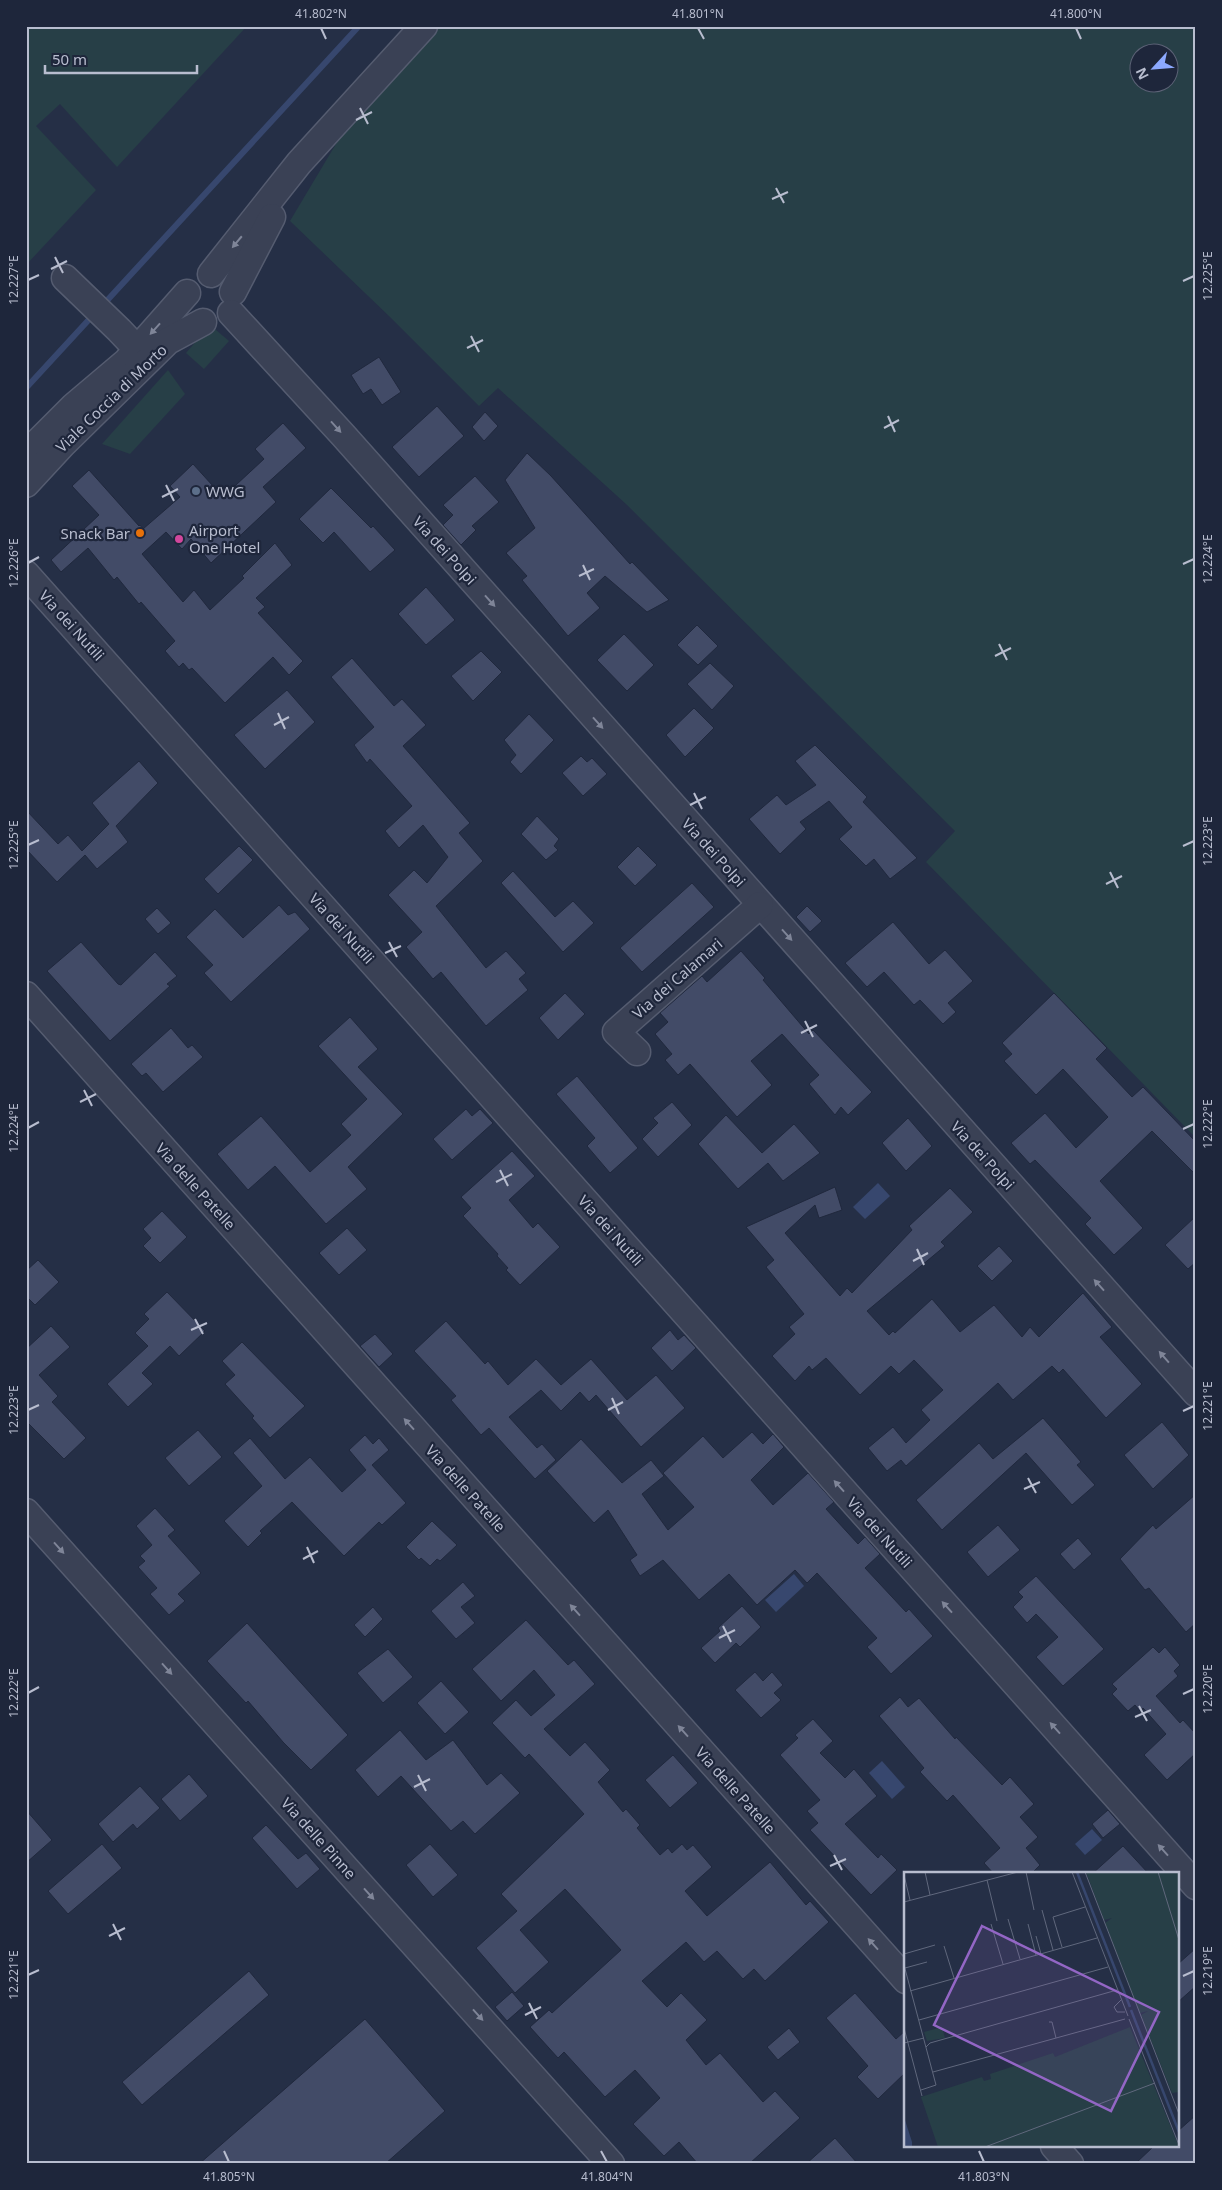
<svg xmlns="http://www.w3.org/2000/svg" width="1222" height="2190" viewBox="0 0 1222 2190" font-family="'Noto Sans',sans-serif">
  <rect width="100%" height="100%" fill="#252f46"/>
  <g fill="#273f47" fill-rule="evenodd">
    <polygon points="26,26 247,26 117,167 60,104 36,126 96,190 26,265"/>
    <path d="M438,26H1196V1138L926,862L955,831L626,504L498,388L479,406L390,317L290,221L349,122ZM1140,52H1170V82H1140Z"/>
    <polygon points="210,325 229,341 204,369 186,353"/>
    <polygon points="168,370 185,394 130,454 102,444"/>
  </g>
  <g fill="#37476e">
    <polygon points="878,1183 890,1196 865,1219 853,1207"/>
    <polygon points="794,1574 804,1586 776,1612 765,1600"/>
    <polygon points="882,1761 905,1787 892,1799 869,1773"/>
    <polygon points="1092,1829 1102,1840 1085,1855 1075,1844"/>
  </g>
  <g fill="none" stroke-linecap="round" stroke-linejoin="round">
    <g stroke="#37476e" stroke-width="6">
      <polyline points="102,306 359,26"/>
      <polyline points="26,388 95,313"/>
    </g>
  </g>
  <g fill="#424b67" stroke="#20283d">
    <polygon points="379,357 401,392 382,405 371,389 363,394 351,375"/>
    <polygon points="437,406 464,436 419,477 392,447"/>
    <polygon points="485,412 498,426 484,441 472,427"/>
    <polygon points="283,423 306,448 263,487 276,502 211,563 191,539 182,549 166,532 142,554 183,602 194,590 210,610 244,578 242,576 275,543 292,565 256,598 265,607 258,613 303,661 289,675 273,657 225,703 192,668 189,670 183,663 179,667 165,651 175,641 141,602 139,604 117,577 114,580 88,548 61,572 51,560 99,515 72,486 89,470 139,526 140,525 143,529 180,497 170,486 193,464 223,497 264,459 255,449"/>
    <polygon points="527,453 551,476 630,564 632,562 669,600 647,612 605,576 587,593 600,608 568,636 522,580 527,576 506,553 535,528 505,480"/>
    <polygon points="475,476 499,502 472,526 476,530 461,545 443,525 453,515 443,505"/>
    <polygon points="331,488 371,528 373,526 395,550 370,572 334,532 323,543 299,519"/>
    <polygon points="426,587 455,620 426,645 398,614"/>
    <polygon points="697,625 718,646 698,665 677,645"/>
    <polygon points="624,634 654,665 627,691 597,660"/>
    <polygon points="481,651 502,672 473,701 451,676"/>
    <polygon points="352,658 394,706 402,699 426,725 403,746 470,823 459,833 483,861 436,906 486,968 506,951 526,973 519,979 528,990 486,1026 441,972 433,979 406,947 422,932 388,895 414,870 427,883 448,857 423,825 399,848 385,831 412,806 370,759 367,763 354,745 374,727 331,677"/>
    <polygon points="710,663 734,686 712,710 687,684"/>
    <polygon points="287,690 315,722 265,769 234,735"/>
    <polygon points="694,708 714,728 685,757 666,735"/>
    <polygon points="529,714 554,740 521,774 510,762 516,755 504,740"/>
    <polygon points="815,745 867,797 863,802 917,858 890,879 874,859 866,866 839,839 852,827 829,801 800,822 806,829 780,854 749,819 777,795 786,805 816,785 795,761"/>
    <polygon points="581,756 587,762 592,758 607,774 583,796 562,773"/>
    <polygon points="139,761 158,783 116,826 128,842 97,869 85,855 57,882 26,849 26,810 58,844 68,835 82,851 109,824 92,803"/>
    <polygon points="537,816 559,839 554,846 558,850 546,860 521,834"/>
    <polygon points="239,846 253,860 218,894 204,879"/>
    <polygon points="638,846 657,865 635,886 617,867"/>
    <polygon points="513,871 555,917 573,901 594,923 563,952 501,883"/>
    <polygon points="692,883 714,907 642,972 620,948"/>
    <polygon points="279,905 288,915 295,912 310,929 231,1002 204,973 213,965 186,937 215,909 243,938"/>
    <polygon points="807,906 822,921 810,932 796,917"/>
    <polygon points="157,908 171,923 158,934 145,919"/>
    <polygon points="893,922 929,964 945,950 973,981 948,1003 956,1012 943,1024 920,1000 914,1005 884,972 867,987 845,963"/>
    <polygon points="81,942 118,984 121,985 155,952 177,976 167,984 170,986 110,1041 47,971"/>
    <polygon points="741,951 765,978 763,980 809,1034 813,1030 872,1092 848,1115 841,1107 835,1115 809,1084 819,1075 782,1034 751,1061 772,1085 737,1117 690,1064 678,1075 665,1060 672,1054 655,1034 668,1022 660,1013 702,976 707,982"/>
    <polygon points="565,993 585,1014 558,1040 539,1018"/>
    <polygon points="1054,993 1107,1048 1096,1059 1132,1097 1143,1087 1196,1142 1196,1175 1152,1131 1100,1181 1143,1228 1114,1255 1085,1224 1091,1218 1035,1160 1030,1164 1011,1143 1045,1113 1076,1148 1108,1117 1063,1069 1036,1095 1004,1061 1012,1054 1002,1043"/>
    <polygon points="350,1017 378,1049 358,1067 403,1114 348,1167 367,1189 326,1224 275,1166 248,1190 217,1154 261,1116 310,1172 351,1135 341,1124 367,1099 318,1046"/>
    <polygon points="171,1028 188,1048 192,1045 203,1057 163,1092 146,1073 142,1076 131,1064"/>
    <polygon points="577,1076 638,1148 610,1173 587,1146 595,1138 556,1094"/>
    <polygon points="672,1102 692,1125 658,1157 642,1139 658,1123 653,1118"/>
    <polygon points="466,1109 472,1116 480,1109 493,1123 452,1160 433,1139"/>
    <polygon points="726,1115 762,1153 794,1124 820,1153 783,1181 768,1163 738,1189 698,1144"/>
    <polygon points="908,1118 932,1146 906,1171 882,1143"/>
    <polygon points="512,1151 535,1176 509,1200 533,1228 538,1223 560,1247 520,1285 506,1270 508,1268 497,1256 498,1254 463,1216 471,1208 461,1197"/>
    <polygon points="835,1187 842,1210 819,1218 815,1205 785,1233 840,1296 847,1288 852,1293 912,1230 909,1226 950,1188 973,1212 941,1242 945,1246 867,1311 889,1335 893,1331 895,1333 932,1299 960,1332 994,1305 1022,1337 1030,1327 1039,1337 1083,1293 1112,1327 1100,1337 1142,1384 1106,1418 1063,1369 1059,1373 1052,1366 1013,1400 998,1383 906,1466 901,1460 887,1471 868,1448 893,1427 906,1443 930,1420 921,1410 943,1390 914,1360 899,1374 891,1366 860,1395 826,1358 812,1370 809,1366 795,1381 772,1356 795,1334 789,1327 804,1314 766,1267 774,1260 746,1227"/>
    <polygon points="162,1211 187,1237 160,1263 143,1246 151,1238 143,1229"/>
    <polygon points="1196,1216 1196,1262 1188,1269 1165,1245"/>
    <polygon points="347,1228 367,1250 339,1275 319,1253"/>
    <polygon points="999,1246 1013,1261 992,1281 977,1266"/>
    <polygon points="38,1260 59,1282 35,1305 26,1296 26,1271"/>
    <polygon points="167,1292 205,1331 179,1356 170,1346 142,1373 153,1384 128,1407 107,1384 148,1346 135,1333 149,1319 144,1314"/>
    <polygon points="446,1321 485,1364 488,1361 508,1385 536,1359 561,1385 591,1359 627,1400 656,1375 685,1408 641,1447 596,1395 589,1402 580,1392 561,1411 541,1390 509,1417 537,1448 542,1444 556,1460 535,1479 489,1428 481,1435 451,1400 456,1396 414,1351"/>
    <polygon points="51,1326 70,1347 39,1375 58,1396 52,1402 86,1438 64,1459 26,1421 26,1349"/>
    <polygon points="670,1330 678,1340 684,1335 696,1348 672,1371 651,1348"/>
    <polygon points="375,1334 393,1354 379,1367 360,1346"/>
    <polygon points="242,1342 305,1406 270,1438 252,1418 254,1416 225,1384 235,1375 222,1361"/>
    <polygon points="1043,1418 1081,1462 1077,1465 1095,1485 1072,1505 1026,1453 942,1530 916,1500 979,1443 993,1459"/>
    <polygon points="1162,1422 1189,1455 1153,1489 1124,1455"/>
    <polygon points="198,1430 222,1457 189,1486 165,1458"/>
    <polygon points="752,1432 763,1444 773,1434 784,1447 751,1480 773,1505 808,1473 834,1502 826,1509 858,1544 865,1537 880,1554 865,1568 906,1612 909,1609 933,1636 891,1674 867,1647 877,1638 817,1573 807,1583 795,1570 757,1605 729,1574 699,1600 663,1560 640,1576 630,1560 637,1555 608,1510 594,1523 547,1471 581,1439 622,1483 651,1460 664,1476 642,1494 668,1530 694,1507 663,1473 703,1436 723,1458"/>
    <polygon points="365,1435 373,1444 379,1438 389,1450 372,1465 406,1503 382,1525 379,1522 344,1556 292,1502 260,1531 262,1533 248,1547 224,1521 262,1486 233,1453 250,1438 285,1479 310,1457 342,1492 366,1470 349,1450"/>
    <polygon points="1196,1494 1196,1623 1186,1632 1149,1588 1145,1590 1120,1559 1153,1525 1156,1529"/>
    <polygon points="155,1508 175,1530 168,1536 201,1573 178,1594 185,1601 169,1615 150,1594 157,1588 138,1567 145,1561 140,1556 152,1545 136,1526"/>
    <polygon points="432,1521 457,1545 440,1561 437,1559 430,1566 421,1558 419,1560 406,1547"/>
    <polygon points="998,1525 1020,1550 988,1577 967,1552"/>
    <polygon points="1078,1538 1092,1554 1074,1570 1060,1554"/>
    <polygon points="1036,1576 1104,1649 1063,1686 1036,1657 1058,1637 1036,1614 1027,1623 1013,1607 1023,1597 1018,1592"/>
    <polygon points="463,1582 475,1596 461,1607 475,1623 456,1639 431,1611"/>
    <polygon points="742,1606 761,1627 740,1647 736,1643 715,1663 701,1648 720,1631 718,1628"/>
    <polygon points="373,1607 383,1619 365,1637 354,1625"/>
    <polygon points="526,1620 568,1665 574,1660 595,1684 544,1729 570,1756 585,1742 610,1770 598,1782 623,1812 626,1809 640,1825 637,1828 660,1855 668,1848 672,1853 682,1844 687,1850 693,1845 712,1867 685,1891 707,1916 770,1862 806,1905 810,1901 829,1922 765,1981 754,1969 743,1979 717,1951 704,1962 686,1942 642,1981 667,2007 681,1993 707,2020 686,2040 706,2065 720,2053 763,2102 775,2091 800,2118 749,2164 698,2164 679,2142 664,2156 633,2124 660,2098 635,2070 605,2097 564,2052 558,2058 530,2027 549,2010 552,2013 621,1950 565,1889 520,1930 549,1962 515,1993 476,1948 517,1911 501,1894 584,1814 529,1754 525,1758 492,1723 516,1700 531,1716 555,1695 534,1670 501,1701 472,1669"/>
    <polygon points="247,1623 348,1735 311,1770 283,1742 248,1701 246,1703 207,1661"/>
    <polygon points="1153,1647 1159,1653 1165,1647 1180,1665 1174,1671 1178,1676 1156,1696 1180,1723 1183,1720 1196,1734 1196,1753 1167,1780 1144,1755 1166,1734 1143,1708 1140,1711 1135,1705 1128,1711 1112,1694 1117,1689 1112,1684"/>
    <polygon points="388,1649 413,1677 383,1703 357,1673"/>
    <polygon points="755,1672 763,1681 772,1672 783,1685 774,1693 781,1700 761,1718 735,1690"/>
    <polygon points="441,1681 469,1712 445,1734 417,1703"/>
    <polygon points="900,1697 908,1707 919,1698 955,1739 956,1737 1002,1785 1010,1777 1034,1804 1020,1817 1038,1837 1026,1848 1040,1865 1031,1874 994,1874 984,1863 1000,1848 953,1795 947,1801 920,1772 924,1768 879,1716"/>
    <polygon points="813,1719 833,1741 820,1753 845,1778 854,1769 877,1796 845,1824 878,1858 881,1854 897,1870 871,1895 810,1830 818,1823 807,1811 820,1800 780,1755 798,1738 795,1735"/>
    <polygon points="400,1730 426,1760 453,1740 487,1785 501,1773 520,1793 475,1834 463,1821 451,1831 401,1776 378,1797 355,1770"/>
    <polygon points="673,1755 698,1783 670,1808 645,1780"/>
    <polygon points="189,1774 208,1796 180,1821 161,1799"/>
    <polygon points="140,1786 160,1808 137,1829 133,1824 113,1842 98,1824"/>
    <polygon points="26,1810 52,1840 26,1863"/>
    <polygon points="1108,1810 1120,1824 1103,1838 1092,1824"/>
    <polygon points="266,1825 298,1859 306,1853 320,1869 297,1889 252,1838"/>
    <polygon points="102,1844 122,1868 68,1914 48,1891"/>
    <polygon points="430,1844 458,1875 433,1897 406,1865"/>
    <polygon points="1123,1846 1149,1874 1092,1874"/>
    <polygon points="1196,1948 1196,1986 1178,2002 1178,1964"/>
    <polygon points="249,1971 269,1995 142,2105 122,2082"/>
    <polygon points="512,1992 524,2006 507,2021 495,2007"/>
    <polygon points="855,1993 896,2039 906,2030 906,2072 878,2099 857,2077 868,2066 826,2018"/>
    <polygon points="365,2019 445,2111 385,2164 199,2164"/>
    <polygon points="789,2028 800,2042 778,2060 767,2047"/>
    <polygon points="1196,2115 1196,2158 1190,2164 1135,2164 1154,2146 1178,2146 1178,2131"/>
    <polygon points="835,2138 858,2164 806,2164"/>
  </g>
  <g fill="none" stroke-linecap="round" stroke-linejoin="round">
    <defs>
      <g id="minor">
        <polyline points="211,274 299,163 424,26"/>
        <polyline points="65,278 119,330 137,349"/>
        <polyline points="233,292 272,217"/>
        <polyline points="231,313 343,435 1196,1393"/>
        <polyline points="26,454 74,406 126,362 187,293"/>
        <polyline points="26,484 63,444 168,341 203,322"/>
        <polyline points="26,574 1196,1886"/>
        <polyline points="26,995 906,1980"/>
        <polyline points="637,1052 616,1032 760,905"/>
        <polyline points="26,1512 611,2164"/>
        <polyline points="1054,2146 1070,2164"/>
      </g>
    </defs>
    <use href="#minor" stroke="#555c70" stroke-width="29"/>
    <use href="#minor" stroke="#3a4155" stroke-width="26"/>
  </g>
  <defs><path id="oneway-solid" d="M-6-.8H1V-3.2L6.5 0L1 3.2V.8H-6Z" transform="scale(1.25)"/></defs>
  <g fill="#7f8598">
    <use href="#oneway-solid" transform="translate(237 242) rotate(130)"/>
    <use href="#oneway-solid" transform="translate(155 329) rotate(132)"/>
    <use href="#oneway-solid" transform="translate(336 427) rotate(48)"/>
    <use href="#oneway-solid" transform="translate(490 601) rotate(48)"/>
    <use href="#oneway-solid" transform="translate(598 723) rotate(48)"/>
    <use href="#oneway-solid" transform="translate(787 935) rotate(48)"/>
    <use href="#oneway-solid" transform="translate(1099 1285) rotate(-132)"/>
    <use href="#oneway-solid" transform="translate(1164 1357) rotate(-131)"/>
    <use href="#oneway-solid" transform="translate(409 1424) rotate(-132)"/>
    <use href="#oneway-solid" transform="translate(839 1486) rotate(-132)"/>
    <use href="#oneway-solid" transform="translate(59 1548) rotate(48)"/>
    <use href="#oneway-solid" transform="translate(947 1607) rotate(-132)"/>
    <use href="#oneway-solid" transform="translate(575 1610) rotate(-132)"/>
    <use href="#oneway-solid" transform="translate(167 1669) rotate(48)"/>
    <use href="#oneway-solid" transform="translate(1055 1728) rotate(-132)"/>
    <use href="#oneway-solid" transform="translate(683 1731) rotate(-132)"/>
    <use href="#oneway-solid" transform="translate(1163 1850) rotate(-132)"/>
    <use href="#oneway-solid" transform="translate(369 1894) rotate(48)"/>
    <use href="#oneway-solid" transform="translate(873 1944) rotate(-132)"/>
    <use href="#oneway-solid" transform="translate(478 2015) rotate(48)"/>
  </g>
  <path fill="none" stroke="#b8bdcf" stroke-width="2" d="M321,28L326,39M698,28L704,39M1076,28L1081,39M360,108L368,124M356,120L372,112M776,188L784,203M772,199L788,192M55,257L63,273M51,269L67,261M28,280L39,275M1183,281L1194,276M471,336L479,352M467,348L483,340M888,416L895,432M884,428L899,420M166,485L174,501M162,497L178,489M28,563L39,557M1183,564L1194,559M583,565L590,580M579,576L594,569M999,644L1007,660M995,656L1011,648M278,713L285,729M274,725L289,717M694,793L702,809M690,805L706,797M28,845L39,840M1183,846L1194,841M1110,872L1118,888M1106,884L1122,876M389,942L397,957M385,953L401,946M805,1021L813,1037M801,1033L817,1025M84,1090L92,1106M80,1102L96,1094M28,1128L39,1122M1183,1129L1194,1124M500,1170L508,1186M496,1182L512,1174M917,1249L924,1265M913,1261L928,1253M195,1319L203,1334M191,1330L207,1323M612,1398L619,1414M28,1410L39,1405M608,1410L623,1402M1183,1411L1194,1406M1028,1478L1036,1493M1024,1489L1040,1482M307,1547L314,1563M303,1559L318,1551M723,1626L731,1642M719,1638L735,1630M28,1693L39,1687M1183,1694L1194,1689M1139,1706L1147,1721M1135,1717L1151,1710M418,1775L426,1791M414,1787L430,1779M834,1855L842,1870M830,1866L846,1859M113,1924L121,1940M109,1936L125,1928M28,1975L39,1970M1183,1976L1194,1971M529,2003L537,2019M525,2015L541,2007M224,2151L229,2162M601,2151L607,2162M979,2151L984,2162"/>
  <circle fill="#5c6f8a" stroke="#1e263b" stroke-width="2" cx="196" cy="491" r="5"/>
  <circle fill="#e8710a" stroke="#1e263b" stroke-width="2" cx="140" cy="533" r="5"/>
  <circle fill="#d1479c" stroke="#1e263b" stroke-width="2" cx="179" cy="539" r="5"/>
  <g text-anchor="middle" dominant-baseline="central" stroke-width="4.5" stroke-linejoin="round" paint-order="stroke">
    <g font-size="15" fill="#b8bdcf" stroke="#1e263b">
      <text transform="translate(111 398) rotate(-44)">Viale Coccia di Morto</text>
      <text transform="translate(445 550) rotate(48)">Via dei Polpi</text>
      <text transform="translate(72 625) rotate(48)">Via dei Nutili</text>
      <text transform="translate(714 852) rotate(48)">Via dei Polpi</text>
      <text transform="translate(342 928) rotate(48)">Via dei Nutili</text>
      <text transform="translate(677 978) rotate(-41)">Via dei Calamari</text>
      <text transform="translate(983 1155) rotate(48)">Via dei Polpi</text>
      <text transform="translate(196 1186) rotate(48)">Via delle Patelle</text>
      <text transform="translate(611 1230) rotate(48)">Via dei Nutili</text>
      <text transform="translate(466 1488) rotate(48)">Via delle Patelle</text>
      <text transform="translate(880 1532) rotate(48)">Via dei Nutili</text>
      <text transform="translate(736 1790) rotate(48)">Via delle Patelle</text>
      <text transform="translate(319 1838) rotate(48)">Via delle Pinne</text>
    </g>
    <g font-size="15" fill="#b8bdcf" stroke="#1e263b" text-anchor="start">
      <text x="206" y="491">WWG</text>
      <text x="189" y="530">Airport<tspan x="189" dy="17">One Hotel</tspan></text>
      <text x="130" y="533" text-anchor="end">Snack Bar</text>
    </g>
  </g>
  <g transform="translate(904 1872)">
    <rect width="275" height="275" fill="#252f46"/>
    <path d="M182,0H275V220L268,221L237,143L244,139L236,141L201,51L208,46L200,48ZM38,155L41,166L23,169L20,160ZM226,155L275,275H34L17,225L78,205L80,209L87,207L86,202L149,181L151,185Z" fill="#273f47"/>
    <path d="M0,245L8,270V275H0Z" fill="#37476e"/>
    <path fill="none" stroke="#37476e" stroke-width="2.5" d="M173,0L226,135M227,138L275,260"/>
    <path fill="none" stroke="#60687d" stroke-width="1" d="M21,0L26,23M122,0L130,38M168,0L224,144M181,0L275,242M254,0L275,68M0,3L6,28M83,8L93,49M0,30L114,0M138,38L149,78M104,47L116,87M87,52L99,92M124,52L132,83M132,64L137,82M40,74L50,106M158,75L149,45L181,35M0,82L31,73M0,93L32,213L17,218M1,96L23,90M6,119L193,66M217,128L210,135L213,140H221M225,147L275,273M15,148L204,95M145,150H148L152,166M0,156L18,224M0,171L20,166M22,175L26,171L213,118M29,200L221,147M81,275L251,211"/>
    <path fill="#9366c5" fill-opacity="0.15" stroke="#9366c5" stroke-width="2.5" d="M78,54L255,140L207,239L30,153Z"/>
    <rect width="275" height="275" fill="none" stroke="#b8bdcf" stroke-width="2.5"/>
  </g>
  <rect width="1222" height="2190" fill="none" stroke="#1e263b" stroke-width="55"/>
  <g transform="translate(1154 68) rotate(244)"><circle r="24" fill="#1e263b" stroke="#5c6276"/>
  <path d="M0-4L9 19L0 12L-9 19Z" fill="#8ca9ff"/>
  <text y="-8" font-size="14" font-weight="bold" text-anchor="middle" fill="#b8bdcf">N</text>
  </g>
  <path d="M45 65v8h152v-8" fill="none" stroke="#b8bdcf" stroke-width="2.5"/>
  <text x="52" y="65" font-size="15" fill="#b8bdcf" stroke="#1e263b" stroke-width="4" paint-order="stroke">50 m</text>
  <rect x="28" y="28" width="1166" height="2134" fill="none" stroke="#b8bdcf" stroke-width="2"/>
  <g font-size="12" text-anchor="middle" fill="#b8bdcf">
    <text x="321" y="18">41.802°N</text>
    <text x="698" y="18">41.801°N</text>
    <text x="1076" y="18">41.800°N</text>
    <text transform="translate(1208 276) rotate(-90)" y="4">12.225°E</text>
    <text transform="translate(14 280) rotate(-90)" y="4">12.227°E</text>
    <text transform="translate(1208 559) rotate(-90)" y="4">12.224°E</text>
    <text transform="translate(14 563) rotate(-90)" y="4">12.226°E</text>
    <text transform="translate(1208 841) rotate(-90)" y="4">12.223°E</text>
    <text transform="translate(14 845) rotate(-90)" y="4">12.225°E</text>
    <text transform="translate(1208 1124) rotate(-90)" y="4">12.222°E</text>
    <text transform="translate(14 1128) rotate(-90)" y="4">12.224°E</text>
    <text transform="translate(1208 1406) rotate(-90)" y="4">12.221°E</text>
    <text transform="translate(14 1410) rotate(-90)" y="4">12.223°E</text>
    <text transform="translate(1208 1689) rotate(-90)" y="4">12.220°E</text>
    <text transform="translate(14 1693) rotate(-90)" y="4">12.222°E</text>
    <text transform="translate(1208 1971) rotate(-90)" y="4">12.219°E</text>
    <text transform="translate(14 1975) rotate(-90)" y="4">12.221°E</text>
    <text x="229" y="2181">41.805°N</text>
    <text x="607" y="2181">41.804°N</text>
    <text x="984" y="2181">41.803°N</text>
  </g>
</svg>
